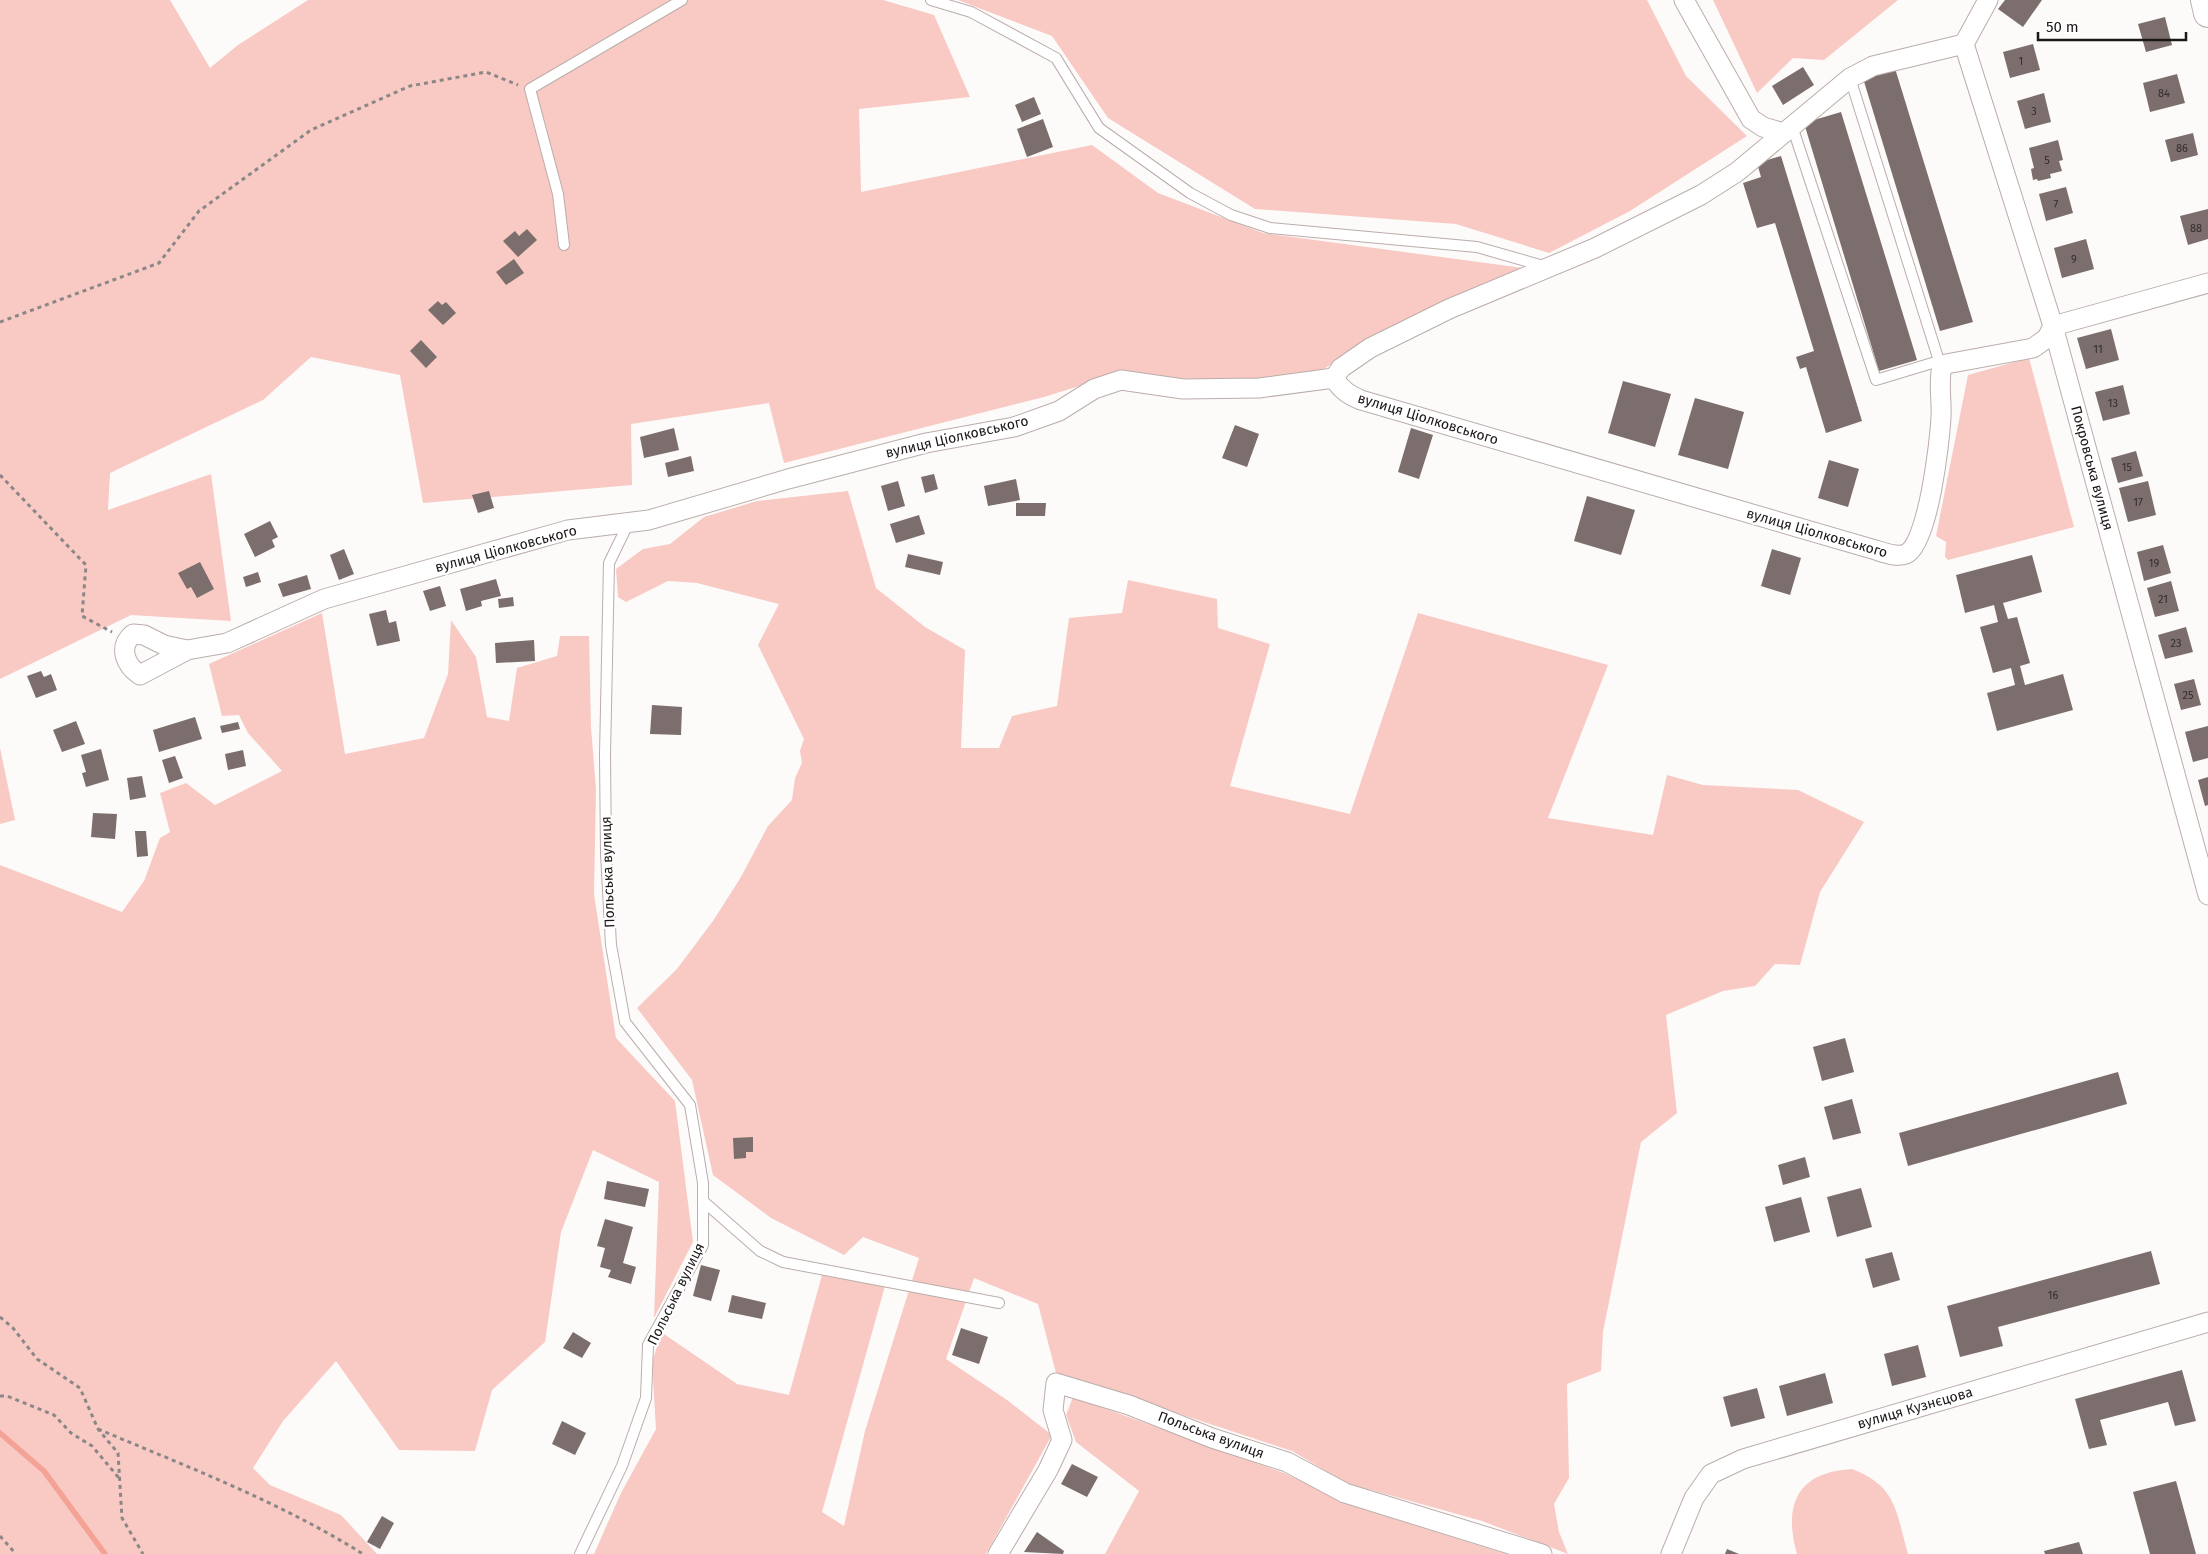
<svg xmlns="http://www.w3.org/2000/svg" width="2208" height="1554" viewBox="0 0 2208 1554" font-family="'Fira Sans',sans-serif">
  <rect width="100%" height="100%" fill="#fdfafa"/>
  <g fill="#f8cac3">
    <polygon points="0,0 170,0 210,68 238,45 308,0 883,0 934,15 970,97 859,109 861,192 1092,145 1158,193 1263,233 1523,268 1399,323 1322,370 1236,382 1118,374 1044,397 784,463 769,403 631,424 632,485 423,503 400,375 311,357 263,400 110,473 108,510 211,474 231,621 131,615 0,679"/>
    <polygon points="958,0 1647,0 1686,76 1747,136 1630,211 1549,253 1456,224 1255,209 1108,118 1052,36"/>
    <polygon points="1713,0 1898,0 1824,60 1793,58 1757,93"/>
    <polygon points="2029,358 2074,527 1948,560 1945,557 1946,542 1936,536 1968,375"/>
    <polygon points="848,491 876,588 925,627 965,650 961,748 999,748 1012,716 1057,706 1069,618 1122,613 1128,580 1217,599 1218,628 1270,644 1230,786 1350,814 1418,613 1608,665 1548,818 1653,835 1667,775 1703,785 1798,790 1864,822 1820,892 1800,965 1775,964 1755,986 1723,991 1666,1015 1677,1113 1641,1142 1603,1332 1601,1371 1567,1384 1569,1478 1554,1504 1559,1532 1568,1554 1482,1521 1346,1483 1292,1451 1056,1373 1038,1304 974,1278 946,1359 1007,1400 1052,1435 986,1554 594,1554 621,1493 656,1429 652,1363 661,1332 737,1384 789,1395 822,1275 885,1286 822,1512 844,1526 865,1431 919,1258 863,1237 844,1255 771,1218 713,1175 692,1080 637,1008 677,969 713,921 741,877 768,826 792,800 795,778 802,763 800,751 804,739 758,645 779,604 697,583 668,581 626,602 618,597 616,569 643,549 670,544 704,517 757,501"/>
    <polygon points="322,613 345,754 424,738 448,674 451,620 476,657 487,717 509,721 517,668 557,656 560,636 589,636 591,727 596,789 594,894 616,1038 675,1101 693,1242 654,1318 659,1182 593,1150 561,1232 545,1342 492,1390 475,1451 399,1450 336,1361 283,1421 253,1468 270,1485 341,1515 377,1554 0,1554 0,865 122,912 144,881 160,838 170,832 160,793 186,783 215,805 282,771 248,733 239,715 222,716 209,664"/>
    <polygon points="0,748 15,820 0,824"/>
    <polygon points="1073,1397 1284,1473 1359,1508 1506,1554 1105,1554 1139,1491 1076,1442 1066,1415"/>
    <path d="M1852,1469C1897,1486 1896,1512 1908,1554H1797C1783,1505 1797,1472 1852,1469Z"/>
  </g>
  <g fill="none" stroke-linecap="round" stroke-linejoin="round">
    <polyline stroke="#f4a296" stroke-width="5.5" points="0,1433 44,1471 105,1554"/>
  </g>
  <g fill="#7b6e6c">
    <polygon points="2005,0 2042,0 2023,27 1998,9"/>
    <polygon points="2165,17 2172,45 2146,52 2138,24"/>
    <polygon points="2033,44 2040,70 2010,78 2003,52"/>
    <polygon points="1894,65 1973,322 1940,331 1862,75"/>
    <polygon points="1803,67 1814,85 1783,105 1772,86"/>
    <polygon points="2177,74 2185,103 2150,112 2143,83"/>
    <polygon points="2044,93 2051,122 2025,129 2017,101"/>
    <polygon points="1034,97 1041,114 1022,122 1015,105"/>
    <polygon points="1841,112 1917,360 1879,371 1804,123"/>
    <polygon points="1043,119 1053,147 1027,157 1017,129"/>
    <polygon points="2193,133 2198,155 2171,162 2165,140"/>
    <polygon points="2058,140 2063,160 2059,161 2062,171 2050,174 2051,178 2038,181 2037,179 2033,180 2031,169 2034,168 2029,148"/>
    <polygon points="1781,156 1862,421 1826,433 1806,367 1800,369 1796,357 1814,351 1775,223 1757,228 1743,183 1761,177 1757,163"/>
    <polygon points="2066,187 2073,213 2046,221 2039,194"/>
    <polygon points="2208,209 2208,239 2188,245 2180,216"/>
    <polygon points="527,229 537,240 518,257 503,241 515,231 519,236"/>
    <polygon points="2086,239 2094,269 2062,278 2054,248"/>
    <polygon points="514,259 524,273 506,285 496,272"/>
    <polygon points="438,301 442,305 446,302 456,313 443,325 428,310"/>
    <polygon points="2111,329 2119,360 2086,369 2077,338"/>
    <polygon points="421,340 437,357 426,368 410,351"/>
    <polygon points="1623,381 1671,394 1655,447 1608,433"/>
    <polygon points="2123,385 2130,414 2103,421 2095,392"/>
    <polygon points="1695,398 1744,412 1728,469 1678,455"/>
    <polygon points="1235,425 1259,434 1247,467 1222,458"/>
    <polygon points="674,428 679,450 644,458 640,437"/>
    <polygon points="1411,428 1433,435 1419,479 1398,472"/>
    <polygon points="2136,451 2143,476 2118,483 2111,458"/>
    <polygon points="691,456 694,471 668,477 665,463"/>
    <polygon points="1829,460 1859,469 1848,507 1818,498"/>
    <polygon points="934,474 938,489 925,493 921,477"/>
    <polygon points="1016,479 1020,500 988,506 984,486"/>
    <polygon points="898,481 905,506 888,511 881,486"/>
    <polygon points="2148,481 2156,515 2128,522 2119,488"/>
    <polygon points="489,491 494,508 478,513 472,495"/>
    <polygon points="1587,496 1635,510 1621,555 1574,541"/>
    <polygon points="1016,503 1046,503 1045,516 1016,516"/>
    <polygon points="919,515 925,534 896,543 890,524"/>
    <polygon points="270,521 278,537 272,540 275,547 255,557 244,534"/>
    <polygon points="2163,545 2171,573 2144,581 2137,552"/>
    <polygon points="344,549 354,574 339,580 330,555"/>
    <polygon points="1772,549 1801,558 1790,595 1761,586"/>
    <polygon points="908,554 943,562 940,575 905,567"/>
    <polygon points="2032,555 2042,592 2003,603 2008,619 2017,617 2030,663 2020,666 2025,685 2063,674 2073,710 1997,731 1987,693 2015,685 2011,668 1993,673 1980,627 1998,622 1994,605 1965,613 1956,575"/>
    <polygon points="200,562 214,589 197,598 191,587 187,589 178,573"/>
    <polygon points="258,572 261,582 246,587 243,577"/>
    <polygon points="307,575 311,589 283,597 278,584"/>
    <polygon points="496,579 501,596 481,601 482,606 466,611 460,589"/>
    <polygon points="2171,581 2179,611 2155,617 2147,588"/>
    <polygon points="440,586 446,606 430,611 423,591"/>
    <polygon points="513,597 514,606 499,608 498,599"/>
    <polygon points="386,610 389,623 396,621 400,641 377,646 369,614"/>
    <polygon points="2186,627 2193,652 2165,659 2158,635"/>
    <polygon points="534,640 535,661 496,663 495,643"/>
    <polygon points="41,671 44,677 51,674 57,690 36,698 27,676"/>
    <polygon points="2194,679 2201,705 2181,710 2174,684"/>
    <polygon points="652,705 682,707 681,735 650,734"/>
    <polygon points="195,717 202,739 159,752 153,730"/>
    <polygon points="76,721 85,744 62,752 53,730"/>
    <polygon points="238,722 240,729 222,733 220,726"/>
    <polygon points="2208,726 2208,758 2193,762 2185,732"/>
    <polygon points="101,749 109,780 86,787 82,773 86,772 81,755"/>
    <polygon points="243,750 246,766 228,770 225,754"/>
    <polygon points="175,756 183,778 169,783 162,760"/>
    <polygon points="142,776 146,797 130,800 127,778"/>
    <polygon points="2208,777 2208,805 2205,806 2198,780"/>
    <polygon points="93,813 117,814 115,839 91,837"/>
    <polygon points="135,831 146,831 148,856 137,857"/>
    <polygon points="1845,1038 1854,1072 1822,1081 1813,1047"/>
    <polygon points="2118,1072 2127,1104 1908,1166 1899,1133"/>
    <polygon points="1852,1099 1861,1133 1833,1140 1824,1107"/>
    <polygon points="753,1137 753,1152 746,1152 746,1158 734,1159 733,1138"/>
    <polygon points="1805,1157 1810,1177 1783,1185 1778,1165"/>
    <polygon points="607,1181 649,1189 645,1207 604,1199"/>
    <polygon points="1861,1188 1872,1227 1837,1237 1827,1197"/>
    <polygon points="1801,1197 1810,1232 1774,1242 1765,1207"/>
    <polygon points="605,1219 633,1227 623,1263 636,1267 631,1284 608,1277 611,1270 600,1267 605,1248 597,1246"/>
    <polygon points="2151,1251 2160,1284 1998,1327 2003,1346 1960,1357 1947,1306"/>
    <polygon points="1892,1252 1900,1280 1873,1288 1865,1259"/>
    <polygon points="701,1265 720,1270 711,1301 693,1296"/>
    <polygon points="732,1295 766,1303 762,1319 728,1312"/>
    <polygon points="961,1328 988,1337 979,1364 952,1355"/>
    <polygon points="573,1332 591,1343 582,1358 563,1348"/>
    <polygon points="1918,1345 1926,1377 1892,1386 1884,1354"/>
    <polygon points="2182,1370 2196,1421 2175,1426 2168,1402 2100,1420 2107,1445 2089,1449 2075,1399"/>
    <polygon points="1825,1373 1833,1403 1787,1416 1779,1386"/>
    <polygon points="1757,1388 1765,1418 1731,1427 1723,1397"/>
    <polygon points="562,1421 586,1433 575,1455 552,1444"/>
    <polygon points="1072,1464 1098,1477 1087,1497 1061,1484"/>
    <polygon points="2176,1481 2196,1554 2150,1554 2133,1492"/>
    <polygon points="382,1516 394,1523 380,1549 367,1542"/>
    <polygon points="1037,1532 1064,1551 1063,1554 1024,1552"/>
    <polygon points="2079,1542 2083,1554 2045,1554 2044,1551"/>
    <polygon points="1727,1549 1739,1554 1725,1554"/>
  </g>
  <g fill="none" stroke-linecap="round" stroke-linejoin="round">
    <defs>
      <g id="lane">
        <polyline points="931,0 971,12 1056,58 1099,128 1190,193 1231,215 1270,228 1477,247 1547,267"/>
        <polyline points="1850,78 1939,361"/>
        <polyline points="1792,126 1876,380 1939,361 1942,367"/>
        <polyline points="564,245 558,194 530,89 682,0"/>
        <polyline points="703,1201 760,1251 783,1262 999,1303"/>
        <polyline points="580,1554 622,1466 646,1398 648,1345 703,1245 703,1183 690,1105 625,1022 611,945 606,854 605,755 609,563 629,522"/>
      </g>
      <g id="street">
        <polyline points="1684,0 1751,119 1763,127 1784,133"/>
        <polyline points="1964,44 2053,326 2208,895"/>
        <polyline points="1334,378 1341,368 1370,348 1449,309 1595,248 1701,195 1737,172 1850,78 1873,66 1964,44 1988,0"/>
        <path d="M187,650L140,675C125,665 118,647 133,634L144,635L164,645L187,650L227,643L324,599L568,530L649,520L788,479L926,443L1014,427L1059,411L1094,389L1121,380L1183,389L1259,388L1334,378C1341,390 1349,395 1361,400L1872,549C1883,552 1896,558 1906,554C1928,545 1940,441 1941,416C1942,400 1938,382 1942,367L1946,364L2033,348L2047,338L2053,326L2208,283"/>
        <polyline points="998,1554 1048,1470 1062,1440 1053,1410 1056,1383 1129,1405 1212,1438 1287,1462 1345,1493 1542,1554"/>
        <polyline points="1671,1554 1694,1498 1711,1474 1743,1459 2208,1322"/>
      </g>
      <polyline id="secondary" points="2205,0 2208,13"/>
    </defs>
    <use href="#lane" stroke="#bbadab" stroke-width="12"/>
    <use href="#street" stroke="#bbadab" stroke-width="21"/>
    <use href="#secondary" stroke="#bbadab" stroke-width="30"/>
    <g stroke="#8b8787" stroke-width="3" stroke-dasharray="4 4" stroke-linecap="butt">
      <polyline points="0,322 159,263 199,211 311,130 410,86 486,72 518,85"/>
      <polyline points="0,475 86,565 82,616 112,632"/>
      <polyline points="0,1317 13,1328 37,1359 80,1388 98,1429 118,1453 122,1518 143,1554"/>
      <polyline points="0,1396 7,1396 54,1415 71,1433 92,1446 119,1478"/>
      <path d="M98,1429C188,1467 280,1502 363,1554"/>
      <polyline points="0,1536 16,1554"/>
    </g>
    <use href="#lane" stroke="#fff" stroke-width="10"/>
    <use href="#street" stroke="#fff" stroke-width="19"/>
    <use href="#secondary" stroke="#fff" stroke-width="28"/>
  </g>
  <g text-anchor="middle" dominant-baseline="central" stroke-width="4.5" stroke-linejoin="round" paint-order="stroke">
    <g font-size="11" fill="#342e2d">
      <text x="2021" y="61">1</text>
      <text x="2164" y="93">84</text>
      <text x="2034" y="111">3</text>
      <text x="2182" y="148">86</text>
      <text x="2047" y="160">5</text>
      <text x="2056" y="204">7</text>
      <text x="2196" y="228">88</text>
      <text x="2074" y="259">9</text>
      <text x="2098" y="349">11</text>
      <text x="2113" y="403">13</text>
      <text x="2127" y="467">15</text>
      <text x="2138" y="502">17</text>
      <text x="2154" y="563">19</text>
      <text x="2163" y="599">21</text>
      <text x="2176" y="643">23</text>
      <text x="2188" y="695">25</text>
      <text x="2053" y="1295">16</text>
    </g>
    <g font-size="14" fill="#1d1818" stroke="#fff">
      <text transform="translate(1428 419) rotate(17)">вулиця Ціолковського</text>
      <text transform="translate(957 437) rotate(-13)">вулиця Ціолковського</text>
      <text transform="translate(2092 468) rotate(75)">Покровська вулиця</text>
      <text transform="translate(1817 533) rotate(16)">вулиця Ціолковського</text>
      <text transform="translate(506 549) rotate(-15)">вулиця Ціолковського</text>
      <text transform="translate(608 872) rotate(-92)">Польська вулиця</text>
      <text transform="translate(676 1294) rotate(-64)">Польська вулиця</text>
      <text transform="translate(1915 1408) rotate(-16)">вулиця Кузнєцова</text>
      <text transform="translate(1211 1435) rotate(20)">Польська вулиця</text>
    </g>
  </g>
  <path d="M2038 32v8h148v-8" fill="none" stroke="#1d1818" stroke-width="2.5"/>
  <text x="2046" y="32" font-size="15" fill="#1d1818" stroke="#ffffff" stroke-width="4" paint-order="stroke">50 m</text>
</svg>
